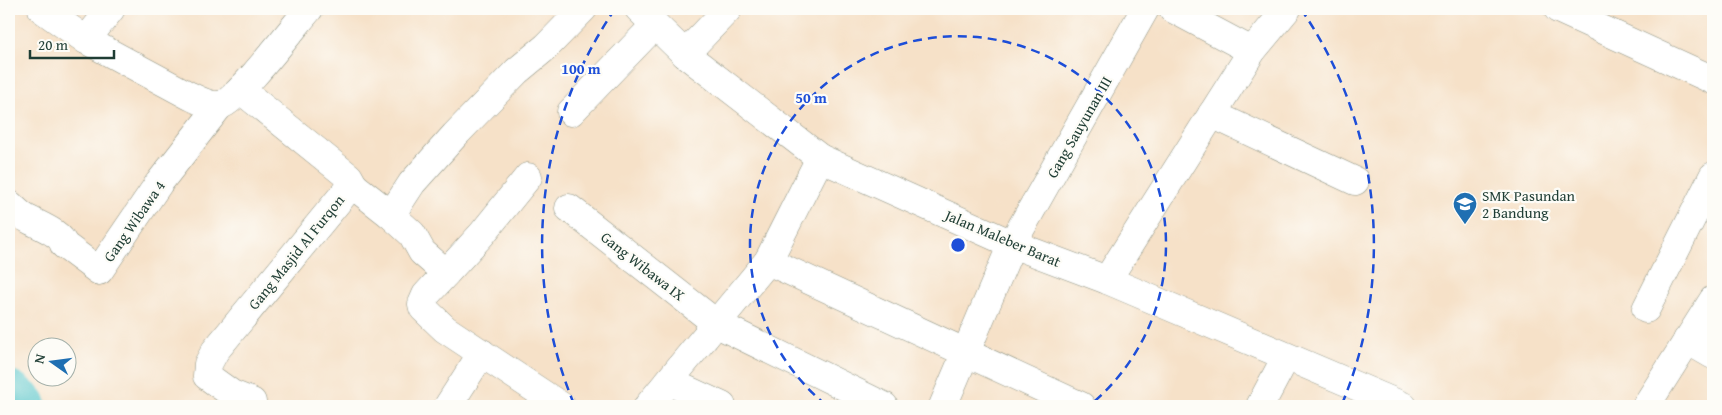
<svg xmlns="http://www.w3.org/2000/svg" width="1722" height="415" viewBox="0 0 1722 415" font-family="'Gentium Book Plus',serif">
  <rect width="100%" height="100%" fill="#fdfcf7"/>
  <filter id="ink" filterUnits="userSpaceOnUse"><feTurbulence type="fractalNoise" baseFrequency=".02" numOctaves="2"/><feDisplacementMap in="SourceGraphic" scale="10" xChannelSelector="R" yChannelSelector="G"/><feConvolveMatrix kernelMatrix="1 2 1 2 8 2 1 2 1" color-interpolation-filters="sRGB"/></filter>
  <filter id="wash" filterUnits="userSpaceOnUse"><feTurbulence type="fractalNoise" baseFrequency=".0096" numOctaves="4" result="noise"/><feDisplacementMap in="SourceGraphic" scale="20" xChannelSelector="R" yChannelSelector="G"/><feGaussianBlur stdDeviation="1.12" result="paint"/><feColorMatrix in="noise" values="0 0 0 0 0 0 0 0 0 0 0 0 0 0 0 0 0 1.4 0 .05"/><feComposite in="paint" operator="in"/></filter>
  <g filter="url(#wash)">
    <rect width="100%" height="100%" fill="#f6e1c8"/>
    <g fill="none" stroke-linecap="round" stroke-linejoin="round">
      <polyline stroke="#58c6cb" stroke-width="50" points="9,395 22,406"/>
    </g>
  </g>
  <g filter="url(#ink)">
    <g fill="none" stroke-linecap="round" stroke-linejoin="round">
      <defs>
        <g id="minor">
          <path d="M42,9L86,40L188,95C197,99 210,107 221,105C235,103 296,24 309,9"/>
          <polyline points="639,9 685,54 820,158 1012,244 1107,280 1403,406"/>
          <polyline points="1173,9 1252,51"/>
          <polyline points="1558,9 1713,80"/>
          <polyline points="86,40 111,9"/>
          <polyline points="685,54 728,9"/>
          <polyline points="241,90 349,177 354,186"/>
          <polyline points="571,112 655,25"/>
          <polyline points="1212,114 1355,181"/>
          <polyline points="528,177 482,234 426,295 422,304 423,308 445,329 561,406"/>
          <path d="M9,204C15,209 21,216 28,219C38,225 61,233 64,245L99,271L159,183L220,105"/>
          <polyline points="569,208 717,324 884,406"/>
          <polyline points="391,215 412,234 422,252 446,273"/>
          <polyline points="768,261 1081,406"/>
          <polyline points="1107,280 1252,51 1287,9"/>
          <polyline points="1646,309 1713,176"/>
          <polyline points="1687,340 1713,355"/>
          <polyline points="670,382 722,406"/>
          <polyline points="252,402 232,394 207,376 208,364 215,351 348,189 354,186 391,215 412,183 455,135 517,71 546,47 583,9"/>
          <polyline points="448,406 482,353"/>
          <polyline points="648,406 768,261 820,158"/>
          <polyline points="943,406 1012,244 1145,9"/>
          <polyline points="1260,406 1286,357"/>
          <polyline points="1646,406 1713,300"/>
        </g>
      </defs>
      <use href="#minor" stroke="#8a8f7e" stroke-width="29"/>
      <use href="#minor" stroke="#fff" stroke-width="28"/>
    </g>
  </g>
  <g fill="none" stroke="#1d4ed8" stroke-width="2.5" stroke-dasharray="9 6">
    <path d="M826 405A208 208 0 1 1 1090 405"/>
    <path d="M574 404A416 416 0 0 1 615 9M1301 9A416 416 0 0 1 1342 404"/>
  </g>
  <defs>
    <symbol id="school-pin" viewBox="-11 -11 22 30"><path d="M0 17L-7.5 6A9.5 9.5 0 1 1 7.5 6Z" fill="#1f6fb2" stroke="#fdfcf7"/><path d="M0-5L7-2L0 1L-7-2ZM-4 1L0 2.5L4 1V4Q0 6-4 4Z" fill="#fff"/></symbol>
  </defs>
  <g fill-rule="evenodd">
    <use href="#school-pin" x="1451" y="190" width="28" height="38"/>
  </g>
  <g text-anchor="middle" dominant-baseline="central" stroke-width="4.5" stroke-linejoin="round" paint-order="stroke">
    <g font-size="15" fill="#1f3d34" stroke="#fdfcf7">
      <text transform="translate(1079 127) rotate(-60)">Gang Sauyunan III</text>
      <text transform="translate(134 221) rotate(-55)">Gang Wibawa 4</text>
      <text transform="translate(1003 238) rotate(23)">Jalan Maleber Barat</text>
      <text transform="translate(296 252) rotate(-51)">Gang Masjid Al Furqon</text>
      <text transform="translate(643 266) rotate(38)">Gang Wibawa IX</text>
    </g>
    <g font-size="15" fill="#1f3d34" stroke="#fdfcf7" text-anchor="start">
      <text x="1482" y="195">SMK Pasundan<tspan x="1482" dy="17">2 Bandung</tspan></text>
    </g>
  </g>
  <circle cx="958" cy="245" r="8" fill="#1d4ed8" stroke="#fdfcf7" stroke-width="2.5"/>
  <g font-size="15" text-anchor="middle" font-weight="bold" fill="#1d4ed8" stroke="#fdfcf7" stroke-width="4.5" stroke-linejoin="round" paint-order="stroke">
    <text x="581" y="74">100 m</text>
    <text x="811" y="103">50 m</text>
  </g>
  <rect width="1722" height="415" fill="none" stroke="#fdfcf7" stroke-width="30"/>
  <g transform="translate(52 362) rotate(284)"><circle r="24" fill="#fdfcf7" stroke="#a4b0a9"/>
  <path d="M0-4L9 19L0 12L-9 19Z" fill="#1f6fb2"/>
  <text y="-8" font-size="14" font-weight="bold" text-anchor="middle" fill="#1f3d34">N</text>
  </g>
  <path d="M30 50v8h84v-8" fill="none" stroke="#1f3d34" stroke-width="2.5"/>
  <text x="38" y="50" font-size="15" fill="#1f3d34" stroke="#fdfcf7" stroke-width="4" paint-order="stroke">20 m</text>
</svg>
